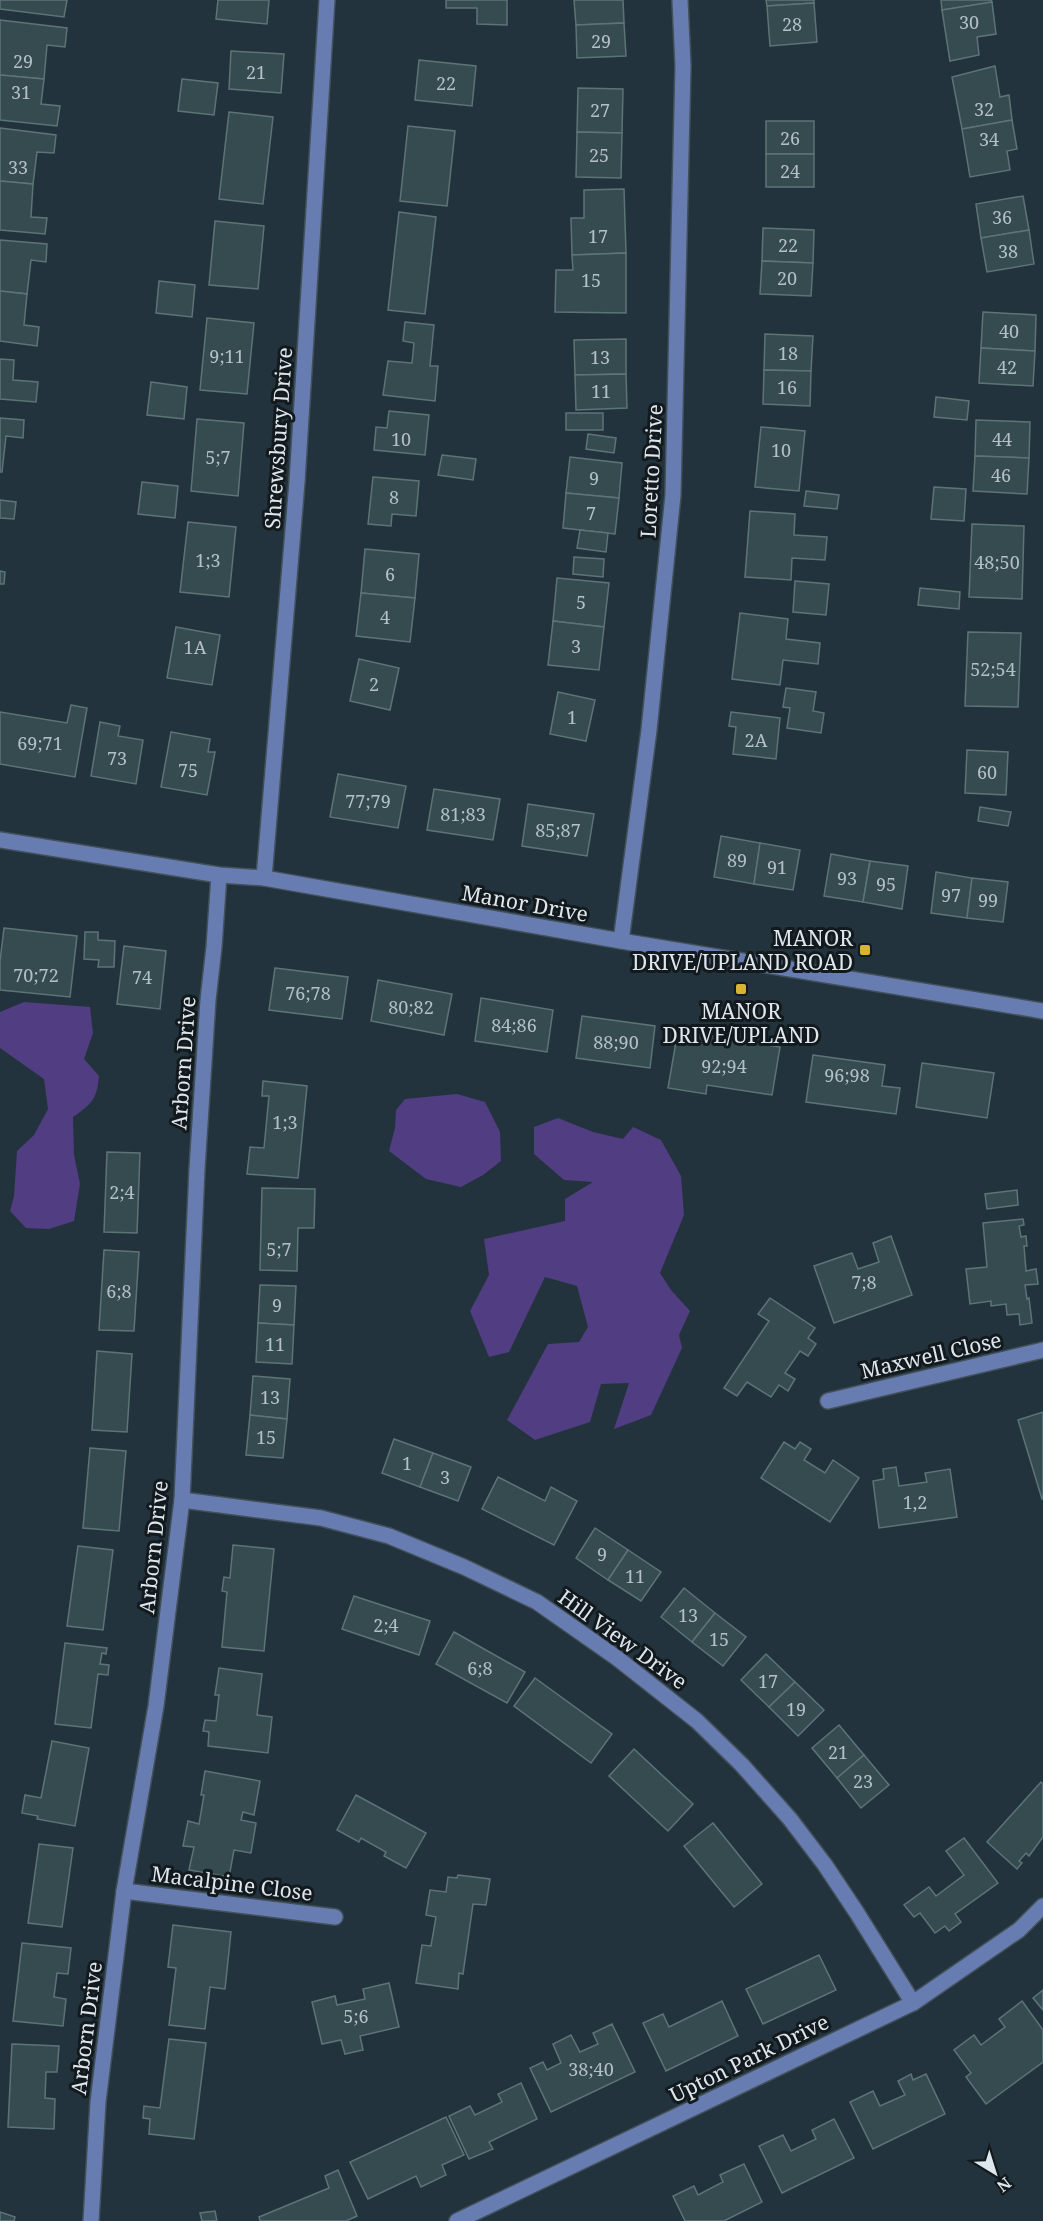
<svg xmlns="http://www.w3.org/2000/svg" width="1043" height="2221" viewBox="0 0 1043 2221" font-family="'Noto Serif',serif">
  <rect width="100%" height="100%" fill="#23333d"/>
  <g fill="#513d81">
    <path d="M24,1002L90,1007L93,1033L84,1059L99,1076C97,1099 92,1104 73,1117L74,1155L80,1184L74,1221L49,1229L26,1228L10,1211L14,1196L17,1151L34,1135L48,1109L44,1079L0,1048V1012Z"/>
    <polygon points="457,1094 485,1102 500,1132 501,1161 483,1175 461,1187 426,1179 389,1151 395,1128 396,1110 405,1099"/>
    <polygon points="558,1118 593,1132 623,1139 633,1127 661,1140 681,1176 684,1215 660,1273 671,1290 690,1311 679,1335 682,1348 651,1415 614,1429 629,1383 601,1384 590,1422 535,1440 507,1420 548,1344 579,1342 588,1327 577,1286 545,1277 509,1352 489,1357 470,1311 489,1275 484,1239 565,1221 565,1199 593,1182 564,1180 534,1154 534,1127"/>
  </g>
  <g fill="#354b4f" stroke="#5c7478" stroke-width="1.5">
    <polygon points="0,0 67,0 64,17 0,9"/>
    <polygon points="218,0 269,0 267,24 216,19"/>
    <polygon points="446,0 507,0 507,25 477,24 477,8 446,8"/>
    <polygon points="574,0 623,0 624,23 576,25"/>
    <polygon points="766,0 814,0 814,3 767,6"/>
    <polygon points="941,0 991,0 992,2 942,10"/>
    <polygon points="992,2 996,34 977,37 979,55 950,61 942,10"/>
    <polygon points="814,3 817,42 770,46 767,6"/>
    <polygon points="0,20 67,28 65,47 47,45 44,79 0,75"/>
    <polygon points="624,23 626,56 577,58 576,25"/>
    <polygon points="231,51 284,54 281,93 229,89"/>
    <polygon points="419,60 476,66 472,106 415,100"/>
    <polygon points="995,66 1000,97 1009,95 1012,120 962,129 952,77"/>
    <polygon points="0,75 44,79 41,104 60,106 57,126 0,120"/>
    <polygon points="182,79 218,83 214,115 178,111"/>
    <polygon points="578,88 623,89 622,133 577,132"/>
    <polygon points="229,112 273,117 263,204 219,199"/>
    <polygon points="1012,120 1017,149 1007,151 1010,170 970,177 962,129"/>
    <rect x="766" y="121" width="48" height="33"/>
    <polygon points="408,126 455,131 447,206 400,201"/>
    <polygon points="0,128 56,135 54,153 37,152 33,184 0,181"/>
    <polygon points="577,132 622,133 621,178 576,177"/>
    <rect x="766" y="154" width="48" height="33"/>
    <polygon points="0,181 33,184 31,217 47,218 45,234 0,230"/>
    <polygon points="624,189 626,253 572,255 571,218 584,218 584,190"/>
    <polygon points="1023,196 1029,230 981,238 976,204"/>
    <polygon points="399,212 436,217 425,314 388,310"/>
    <polygon points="215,221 264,226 258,289 209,285"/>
    <polygon points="763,228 814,230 813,263 762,261"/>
    <polygon points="1029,230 1034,264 987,272 981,238"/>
    <polygon points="0,240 47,244 46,262 31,260 27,294 0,291"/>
    <polygon points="626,253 626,313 555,312 556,270 573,270 572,255"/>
    <polygon points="762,261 813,263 811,296 760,294"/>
    <polygon points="159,281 195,285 192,317 156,313"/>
    <polygon points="0,291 27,294 24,325 39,327 37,346 0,341"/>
    <polygon points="983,312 1036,315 1035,351 981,348"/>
    <polygon points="207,318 254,323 247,394 200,390"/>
    <polygon points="405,322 434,325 430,366 438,366 435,401 383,395 388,361 412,363 414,343 403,341"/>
    <polygon points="765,334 813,336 811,371 764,370"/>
    <polygon points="626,339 626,374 575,375 574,340"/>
    <polygon points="981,348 1035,351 1033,386 979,383"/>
    <polygon points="0,359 14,360 13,380 38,382 36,402 0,399"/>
    <polygon points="764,370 811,371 810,406 763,404"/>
    <polygon points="626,374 627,408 576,410 575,375"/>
    <polygon points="151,382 187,387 184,419 147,415"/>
    <polygon points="936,397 969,401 967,420 934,417"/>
    <polygon points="389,411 429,415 425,455 374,450 376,427 387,428"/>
    <rect x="566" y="413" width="37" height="17"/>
    <polygon points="0,418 24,420 23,438 6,436 2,472 0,472"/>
    <polygon points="197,419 244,423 238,496 191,491"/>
    <polygon points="976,420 1030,422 1029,458 975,456"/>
    <polygon points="761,427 805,431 799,491 755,487"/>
    <polygon points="588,434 616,438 614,453 586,449"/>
    <polygon points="442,455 476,459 473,480 438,475"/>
    <polygon points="975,456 1029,458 1027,494 973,491"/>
    <polygon points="570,457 622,463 619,498 566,493"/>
    <polygon points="373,477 419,481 416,516 392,514 391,526 368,524"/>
    <polygon points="142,482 178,486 175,518 138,514"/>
    <polygon points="934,487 966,489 964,521 931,519"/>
    <polygon points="806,491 839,495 837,509 804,506"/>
    <polygon points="566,493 619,498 615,534 563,528"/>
    <polygon points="0,500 16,502 14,519 0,518"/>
    <polygon points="750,511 795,514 794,535 827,537 825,560 792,558 791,580 745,577"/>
    <polygon points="188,522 236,527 229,597 180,592"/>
    <polygon points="972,524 1024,526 1022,599 969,597"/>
    <polygon points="580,530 608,533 606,552 577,548"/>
    <polygon points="365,549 419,554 415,598 361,593"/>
    <polygon points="574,557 604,559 603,577 573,574"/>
    <polygon points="0,571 5,572 4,584 0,584"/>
    <polygon points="557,578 609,583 604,627 553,621"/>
    <polygon points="795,581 829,584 826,615 793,612"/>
    <polygon points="920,588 960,592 959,609 918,605"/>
    <polygon points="361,593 415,598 410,642 356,636"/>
    <polygon points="740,613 788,619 786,639 820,643 818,664 783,660 780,685 732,679"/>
    <polygon points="553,621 604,627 599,670 548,665"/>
    <polygon points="176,627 220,635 212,685 167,678"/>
    <polygon points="968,632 1021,633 1018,707 965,706"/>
    <polygon points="359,659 399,668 390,710 350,701"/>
    <polygon points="786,688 816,692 813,711 824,713 821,733 787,728 790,708 783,707"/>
    <polygon points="558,692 595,700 586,741 550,734"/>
    <polygon points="71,705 87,708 75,777 0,764 0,712 67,723"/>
    <polygon points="731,712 780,718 776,759 733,754 736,727 729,726"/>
    <polygon points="100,722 120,726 118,736 143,740 136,784 91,776"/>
    <polygon points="171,732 210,739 208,752 215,752 207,795 161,787"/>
    <polygon points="967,750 1008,752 1006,795 965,793"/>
    <polygon points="338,774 406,786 398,828 330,817"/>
    <polygon points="434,789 500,799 493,840 427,830"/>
    <polygon points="528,804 594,814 587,856 522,846"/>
    <polygon points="980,807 1011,812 1008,826 978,821"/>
    <polygon points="721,836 760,843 754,884 714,877"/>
    <polygon points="760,843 800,850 793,890 754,884"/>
    <polygon points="831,854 870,861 863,902 824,896"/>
    <polygon points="870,861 908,866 902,909 863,902"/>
    <polygon points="936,872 972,878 967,918 931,913"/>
    <polygon points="972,878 1008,882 1003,922 967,918"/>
    <polygon points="4,928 77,936 70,997 0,990 0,961"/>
    <polygon points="85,932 98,932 98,940 115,941 114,967 98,967 99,960 84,959"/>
    <polygon points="124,946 166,951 160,1009 117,1004"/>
    <polygon points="275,968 348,977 342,1019 269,1010"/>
    <polygon points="378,980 452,994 444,1035 371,1021"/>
    <polygon points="481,998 553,1010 547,1052 475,1041"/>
    <polygon points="582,1016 655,1026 650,1068 576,1058"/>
    <polygon points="678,1030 780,1047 772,1095 707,1085 706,1094 668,1088"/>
    <polygon points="813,1055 885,1065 882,1086 900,1088 896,1114 806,1102"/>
    <polygon points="922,1063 994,1073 987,1118 916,1107"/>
    <polygon points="263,1081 307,1086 298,1178 247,1174 250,1147 264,1148 269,1096 262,1096"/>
    <polygon points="107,1152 140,1153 137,1233 104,1232"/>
    <polygon points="262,1188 315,1189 314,1228 298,1228 297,1271 260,1270"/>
    <polygon points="1017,1190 1018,1205 987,1209 985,1194"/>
    <polygon points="1023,1219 1024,1225 1019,1226 1021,1237 1026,1236 1027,1246 1024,1246 1026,1271 1036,1269 1038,1284 1025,1285 1027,1299 1029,1298 1032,1323 1020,1325 1019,1314 1007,1315 1006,1304 991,1306 991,1301 970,1304 966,1269 987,1267 983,1223"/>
    <polygon points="891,1236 912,1295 834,1323 814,1266 852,1253 858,1269 879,1262 873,1243"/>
    <polygon points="104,1250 139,1252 134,1331 99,1330"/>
    <polygon points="260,1285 296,1286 294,1325 258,1323"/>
    <polygon points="770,1298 815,1328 808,1338 816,1344 808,1356 800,1351 785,1373 795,1379 788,1391 779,1385 771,1397 747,1382 737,1396 724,1388 769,1321 758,1314"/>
    <polygon points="258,1323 294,1325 292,1364 256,1362"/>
    <polygon points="97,1351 132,1354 127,1432 92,1430"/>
    <polygon points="253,1376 290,1379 287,1419 250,1415"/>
    <polygon points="1043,1412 1043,1498 1042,1499 1018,1420"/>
    <polygon points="250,1415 287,1419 283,1458 246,1455"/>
    <polygon points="394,1439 433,1453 420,1487 382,1473"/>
    <polygon points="784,1442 795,1449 800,1442 811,1449 804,1460 825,1473 833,1460 859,1478 830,1522 761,1478"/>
    <polygon points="90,1448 126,1451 119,1531 83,1528"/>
    <polygon points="433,1453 471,1467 458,1501 420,1487"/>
    <polygon points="896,1467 899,1486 927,1482 925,1473 950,1469 957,1517 879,1528 873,1481 884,1479 883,1469"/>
    <polygon points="498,1477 545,1501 551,1487 577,1501 554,1545 482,1509"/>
    <polygon points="595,1528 628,1550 608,1580 576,1558"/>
    <polygon points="233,1545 274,1549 264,1651 222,1647 227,1592 222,1591 224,1577 230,1578"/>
    <polygon points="78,1546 113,1550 103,1630 67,1626"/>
    <polygon points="628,1550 661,1572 641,1601 608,1580"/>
    <polygon points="684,1588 715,1613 692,1642 661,1617"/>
    <polygon points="354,1596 430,1621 419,1655 342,1629"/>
    <polygon points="715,1613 746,1637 723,1666 692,1642"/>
    <polygon points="454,1632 525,1672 507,1703 436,1664"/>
    <polygon points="65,1643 107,1648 106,1654 102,1653 100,1664 109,1665 108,1675 98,1674 91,1728 55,1724"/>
    <polygon points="766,1654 795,1682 769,1707 741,1680"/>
    <polygon points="219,1668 262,1674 257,1715 272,1717 268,1753 208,1746 209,1732 203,1731 205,1720 216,1721 219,1695 215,1695"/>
    <polygon points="535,1678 612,1734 591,1763 514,1706"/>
    <polygon points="795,1682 824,1710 798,1736 769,1707"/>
    <polygon points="839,1725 864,1755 837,1778 812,1748"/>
    <polygon points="52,1741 89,1748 75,1826 37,1819 38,1816 22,1813 25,1795 41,1798"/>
    <polygon points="634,1749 693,1804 668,1831 609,1776"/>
    <polygon points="864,1755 889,1785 861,1808 837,1778"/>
    <polygon points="205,1771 260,1781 254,1815 243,1812 241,1820 256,1823 251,1853 234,1850 229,1877 189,1870 194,1847 183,1846 188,1821 199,1824 204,1795 201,1795"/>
    <polygon points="1041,1782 1043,1784 1043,1837 1029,1856 1026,1853 1019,1861 1022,1863 1017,1869 987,1842"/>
    <polygon points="356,1795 426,1833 406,1868 384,1856 386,1852 361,1838 359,1842 337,1830"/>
    <polygon points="713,1823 762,1884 734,1907 684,1846"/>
    <polygon points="964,1838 998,1883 955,1914 961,1922 949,1931 945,1926 935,1933 920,1913 914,1917 904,1905 929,1887 936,1896 964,1875 946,1851"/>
    <polygon points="39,1844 73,1848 62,1927 28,1923"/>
    <polygon points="458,1875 490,1879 486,1905 473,1904 463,1974 459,1973 458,1989 416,1983 422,1945 431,1946 436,1917 426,1915 430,1890 446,1892 448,1877 457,1878"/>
    <polygon points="173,1925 231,1932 225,1989 210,1987 205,2029 169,2025 176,1968 168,1967"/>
    <polygon points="22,1943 71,1948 68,1974 57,1973 54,1997 66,1999 63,2026 13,2021"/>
    <polygon points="819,1955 836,1990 763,2024 746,1989"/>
    <polygon points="389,1983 399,2027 360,2036 363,2050 345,2054 341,2040 322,2044 312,2002 335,1996 337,2005 365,1999 363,1989"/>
    <polygon points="1043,1990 1043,2010 1033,1998"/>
    <polygon points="722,2001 738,2036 666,2071 643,2023 663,2014 669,2027"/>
    <polygon points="1022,2001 1043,2030 1043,2062 986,2104 966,2077 971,2073 954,2050 974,2035 981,2045 1005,2027 999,2019"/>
    <polygon points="612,2024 635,2072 551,2112 530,2068 543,2062 547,2070 561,2063 553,2044 571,2035 580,2052 598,2044 593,2033"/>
    <polygon points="169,2039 206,2043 194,2139 149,2134 150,2119 143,2118 144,2106 160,2108"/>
    <polygon points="12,2044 59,2046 57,2072 46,2072 45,2098 55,2099 54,2129 8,2127"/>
    <polygon points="911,2074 913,2080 926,2074 945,2114 873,2149 850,2102 873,2091 880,2106 905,2095 898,2081"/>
    <polygon points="521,2083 537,2119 489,2142 493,2149 469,2159 449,2116 470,2106 475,2115 502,2102 498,2094"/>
    <polygon points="446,2117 464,2155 442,2165 446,2175 421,2187 416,2176 368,2199 350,2162"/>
    <polygon points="834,2119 854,2158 782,2193 759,2146 783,2135 791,2151 816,2139 812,2130"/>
    <polygon points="744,2164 762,2202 724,2221 685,2221 673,2196 694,2186 698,2195 723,2182 720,2175"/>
    <polygon points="338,2170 357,2216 346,2221 260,2221 259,2217 329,2188 325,2176"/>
    <polygon points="215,2211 217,2221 202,2221 200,2213"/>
    <polygon points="0,2212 15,2217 14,2221 0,2221"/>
  </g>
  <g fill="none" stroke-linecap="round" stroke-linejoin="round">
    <defs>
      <g id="minor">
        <polyline points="0,840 219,875 264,878 621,941 1043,1011"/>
        <polyline points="264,878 297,482 327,0"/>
        <polyline points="621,941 649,730 673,495 683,66 680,0"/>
        <polyline points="828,1401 1043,1350"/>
        <polyline points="182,1500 321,1518 389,1536 464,1567 537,1602 617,1658 697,1721 742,1765 790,1819 825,1865 857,1913 913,2003"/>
        <polyline points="124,1891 335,1917"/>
        <polyline points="91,2221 98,2102 124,1891 156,1706 182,1500 197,1169 208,1000 214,947 219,875"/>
        <polyline points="457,2221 913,2003 1019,1930 1043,1906"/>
      </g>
    </defs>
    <use href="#minor" stroke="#415059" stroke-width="18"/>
    <use href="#minor" stroke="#677db2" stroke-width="15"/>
  </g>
  <g fill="#d7b434" stroke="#131a1e" stroke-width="2">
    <rect x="859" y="944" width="12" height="12" rx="3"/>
    <rect x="735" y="983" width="12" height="12" rx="3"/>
  </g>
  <g text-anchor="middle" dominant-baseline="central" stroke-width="6" stroke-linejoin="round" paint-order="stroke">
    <g font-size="18" fill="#b3c0c6">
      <text x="969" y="22">30</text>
      <text x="792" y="24">28</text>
      <text x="601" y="41">29</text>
      <text x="23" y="61">29</text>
      <text x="256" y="72">21</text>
      <text x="446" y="83">22</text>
      <text x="21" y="92">31</text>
      <text x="984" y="109">32</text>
      <text x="600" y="110">27</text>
      <text x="790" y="138">26</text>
      <text x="989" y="139">34</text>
      <text x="599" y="155">25</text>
      <text x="18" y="167">33</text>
      <text x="790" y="171">24</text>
      <text x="1002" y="217">36</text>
      <text x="598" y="236">17</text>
      <text x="788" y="245">22</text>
      <text x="1008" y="251">38</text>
      <text x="787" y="278">20</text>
      <text x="591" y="280">15</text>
      <text x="1009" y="331">40</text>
      <text x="788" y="353">18</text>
      <text x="227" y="356">9;11</text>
      <text x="600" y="357">13</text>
      <text x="1007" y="367">42</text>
      <text x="787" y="387">16</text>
      <text x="601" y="391">11</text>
      <text x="401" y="439">10</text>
      <text x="1002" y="439">44</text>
      <text x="781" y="450">10</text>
      <text x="218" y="457">5;7</text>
      <text x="1001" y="475">46</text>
      <text x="594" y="478">9</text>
      <text x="394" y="497">8</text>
      <text x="591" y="513">7</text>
      <text x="208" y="560">1;3</text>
      <text x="997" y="562">48;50</text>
      <text x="390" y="574">6</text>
      <text x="581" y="602">5</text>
      <text x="385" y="617">4</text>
      <text x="576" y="646">3</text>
      <text x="195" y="647">1A</text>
      <text x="993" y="669">52;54</text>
      <text x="374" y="684">2</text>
      <text x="572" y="717">1</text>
      <text x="756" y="740">2A</text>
      <text x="40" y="743">69;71</text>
      <text x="117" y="758">73</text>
      <text x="188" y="770">75</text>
      <text x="987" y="772">60</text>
      <text x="368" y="801">77;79</text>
      <text x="463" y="814">81;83</text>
      <text x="558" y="830">85;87</text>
      <text x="737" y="860">89</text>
      <text x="777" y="867">91</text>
      <text x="847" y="878">93</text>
      <text x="886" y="884">95</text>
      <text x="951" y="895">97</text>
      <text x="988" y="900">99</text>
      <text x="36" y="975">70;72</text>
      <text x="142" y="977">74</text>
      <text x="308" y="993">76;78</text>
      <text x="411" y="1007">80;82</text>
      <text x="514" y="1025">84;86</text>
      <text x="616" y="1042">88;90</text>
      <text x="724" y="1066">92;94</text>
      <text x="847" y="1075">96;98</text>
      <text x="285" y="1122">1;3</text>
      <text x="122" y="1192">2;4</text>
      <text x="279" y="1249">5;7</text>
      <text x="864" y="1282">7;8</text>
      <text x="119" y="1291">6;8</text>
      <text x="277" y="1305">9</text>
      <text x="275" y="1344">11</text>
      <text x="270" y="1397">13</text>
      <text x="266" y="1437">15</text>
      <text x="407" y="1463">1</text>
      <text x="445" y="1477">3</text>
      <text x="915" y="1502">1,2</text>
      <text x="602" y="1554">9</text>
      <text x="635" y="1576">11</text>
      <text x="688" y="1615">13</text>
      <text x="386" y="1625">2;4</text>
      <text x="719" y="1639">15</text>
      <text x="480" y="1668">6;8</text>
      <text x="768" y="1681">17</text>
      <text x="796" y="1709">19</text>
      <text x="838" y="1752">21</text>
      <text x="863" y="1781">23</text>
      <text x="356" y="2016">5;6</text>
      <text x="591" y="2069">38;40</text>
    </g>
    <g font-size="21" fill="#dde7ee" stroke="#131a1e">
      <text transform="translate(278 438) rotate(-86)">Shrewsbury Drive</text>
      <text transform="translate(651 471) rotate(-87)">Loretto Drive</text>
      <text transform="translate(525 903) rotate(10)">Manor Drive</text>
      <text transform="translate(183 1063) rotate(-86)">Arborn Drive</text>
      <text transform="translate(931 1355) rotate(-13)">Maxwell Close</text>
      <text transform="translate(153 1547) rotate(-84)">Arborn Drive</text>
      <text transform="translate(623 1639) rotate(36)">Hill View Drive</text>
      <text transform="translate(232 1883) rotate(7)">Macalpine Close</text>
      <text transform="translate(86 2028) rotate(-83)">Arborn Drive</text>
      <text transform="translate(749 2058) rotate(-26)">Upton Park Drive</text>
    </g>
    <g font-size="21" fill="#dde7ee" stroke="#131a1e" text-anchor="end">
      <text x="853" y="938">MANOR<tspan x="853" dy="24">DRIVE/UPLAND ROAD</tspan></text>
      <text x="741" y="1011" text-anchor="middle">MANOR<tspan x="741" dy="24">DRIVE/UPLAND</tspan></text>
    </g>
  </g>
  <g transform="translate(995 2173) rotate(142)" stroke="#131a1e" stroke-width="4.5" paint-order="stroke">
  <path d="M0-4.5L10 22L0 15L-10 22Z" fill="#dde7ee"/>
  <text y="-9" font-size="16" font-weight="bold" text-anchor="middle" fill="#dde7ee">N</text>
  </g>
</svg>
